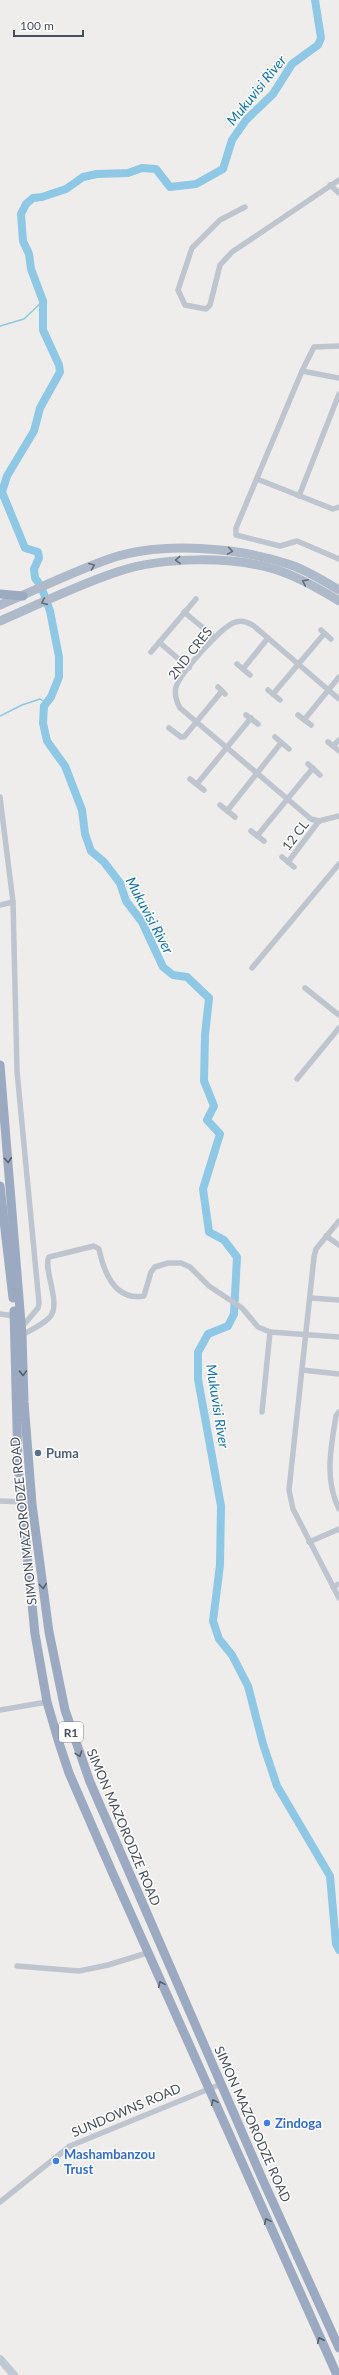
<svg xmlns="http://www.w3.org/2000/svg" width="339" height="2375" viewBox="0 0 339 2375" font-family="Lato,sans-serif">
  <rect width="100%" height="100%" fill="#efedec"/>
  <g fill="none" stroke-linecap="round" stroke-linejoin="round">
    <g stroke="#8ec8e4" stroke-width="1.5">
      <polyline points="0,326 24,319 43,301"/>
      <polyline points="0,716 22,705 40,699 46,703"/>
    </g>
    <polyline stroke="#8ec8e4" stroke-width="8" points="315,0 321,38 318,45 292,64 273,94 246,120 232,140 223,169 196,184 170,187 156,169 142,168 128,173 97,174 83,177 66,189 42,197 33,198 26,204 21,214 23,241 29,254 31,269 43,301 43,330 59,365 60,372 40,408 34,431 7,476 2,492 25,548 38,552 39,558 34,569 35,578 41,586 50,611 59,657 59,677 51,697 44,706 43,723 47,741 65,766 82,810 85,834 91,851 104,862 120,883 126,901 142,922 163,967 173,975 187,977 209,998 205,1035 204,1081 214,1106 207,1120 220,1134 203,1189 209,1232 224,1240 237,1257 234,1314 228,1326 208,1334 198,1352 198,1379 221,1506 220,1565 213,1621 219,1639 232,1655 248,1686 263,1744 277,1786 330,1876 336,1944 339,1950"/>
    <g stroke="#bec5ce" stroke-width="5.5">
      <polyline points="330,185 339,193"/>
      <polyline points="245,207 220,220 192,248 178,290 185,305 206,309 210,305 220,265 232,252 339,180"/>
      <polyline points="302,371 314,347 339,346"/>
      <polyline points="339,378 302,371 236,528 236,535 280,546 297,541 339,559"/>
      <polyline points="257,479 333,509 339,507"/>
      <polyline points="299,496 339,394"/>
      <polyline points="184,612 214,637"/>
      <polyline points="321,630 331,639"/>
      <polyline points="159,642 189,668"/>
      <polyline points="151,652 196,599"/>
      <polyline points="237,664 250,675"/>
      <polyline points="243,669 268,638"/>
      <polyline points="218,687 225,694"/>
      <polyline points="268,690 280,700"/>
      <polyline points="273,694 324,634"/>
      <path d="M339,699L254,626C249,623 242,620 236,622C222,625 180,674 176,687C174,694 177,703 180,708L311,819L319,821L339,816"/>
      <polyline points="246,715 258,724"/>
      <polyline points="298,715 311,725"/>
      <polyline points="304,720 339,677"/>
      <polyline points="169,728 181,737 184,737 222,691"/>
      <polyline points="275,737 289,749"/>
      <polyline points="328,742 333,746 339,740"/>
      <polyline points="333,746 339,751"/>
      <polyline points="308,764 320,775"/>
      <polyline points="190,779 204,790"/>
      <polyline points="197,784 251,718"/>
      <polyline points="0,797 13,902 17,1071 39,1303 38,1308 22,1327"/>
      <polyline points="220,805 235,817"/>
      <polyline points="227,811 281,743"/>
      <polyline points="251,831 264,841"/>
      <polyline points="257,836 313,768"/>
      <polyline points="282,857 294,867"/>
      <polyline points="288,862 319,821"/>
      <polyline points="0,905 13,902"/>
      <polyline points="252,968 339,864"/>
      <polyline points="305,988 339,1015"/>
      <polyline points="297,1079 339,1028"/>
      <polyline points="339,1221 316,1249 314,1257 289,1490 293,1509 339,1598"/>
      <polyline points="326,1236 339,1245"/>
      <polyline points="311,1298 339,1300"/>
      <polyline points="0,1314 15,1316"/>
      <path d="M22,1335C31,1330 42,1325 49,1318C63,1305 42,1268 49,1257L94,1246L99,1249C104,1273 115,1301 144,1296L151,1272L155,1267L168,1263H181L190,1267L209,1286L242,1308L258,1327L270,1332"/>
      <polyline points="302,1370 339,1374"/>
      <polyline points="262,1412 270,1332 339,1337"/>
      <path d="M339,1412L336,1416C331,1447 324,1479 339,1509"/>
      <polyline points="0,1501 24,1502"/>
      <polyline points="309,1542 339,1529"/>
      <polyline points="333,1587 339,1584"/>
      <polyline points="0,1710 47,1702"/>
      <polyline points="17,1966 79,1971 108,1965 147,1953"/>
      <polyline points="0,2202 70,2146 221,2084"/>
    </g>
    <polyline stroke="#c0c8d4" stroke-width="8" points="0,2359 14,2375"/>
    <g stroke="#aeb9ca" stroke-width="9">
      <path d="M0,605C36,590 72,572 109,559C161,541 239,547 291,565C308,571 324,581 339,590"/>
      <path d="M0,621C40,604 79,584 120,571C163,557 231,556 274,569C297,576 318,588 339,601"/>
    </g>
    <g stroke="#9ba9c1" stroke-width="9">
      <polyline points="0,594 23,596"/>
      <polyline points="0,1065 22,1335 24,1402 32,1504 49,1632 65,1710 90,1782 261,2176 339,2348"/>
      <polyline points="0,1186 13,1298"/>
      <polyline points="14,1311 18,1464 35,1634 47,1702 59,1743 69,1773 113,1874 337,2375"/>
    </g>
  </g>
  <defs><path id="oneway-chevron" d="M-2-3.5L2.5 0L-2 3.5" fill="none" stroke-width="1.6" stroke-linecap="round" stroke-linejoin="round"/></defs>
  <g stroke="#656e7a">
    <use href="#oneway-chevron" transform="translate(230 551) rotate(9)"/>
    <use href="#oneway-chevron" transform="translate(178 560) rotate(176)"/>
    <use href="#oneway-chevron" transform="translate(92 566) rotate(-22)"/>
    <use href="#oneway-chevron" transform="translate(305 582) rotate(-154)"/>
    <use href="#oneway-chevron" transform="translate(44 602) rotate(156)"/>
  </g>
  <g stroke="#57606d">
    <use href="#oneway-chevron" transform="translate(8 1160) rotate(85)"/>
    <use href="#oneway-chevron" transform="translate(23 1373) rotate(88)"/>
    <use href="#oneway-chevron" transform="translate(43 1586) rotate(83)"/>
    <use href="#oneway-chevron" transform="translate(79 1754) rotate(70)"/>
    <use href="#oneway-chevron" transform="translate(161 1984) rotate(-114)"/>
    <use href="#oneway-chevron" transform="translate(214 2102) rotate(-114)"/>
    <use href="#oneway-chevron" transform="translate(267 2221) rotate(-114)"/>
    <use href="#oneway-chevron" transform="translate(320 2340) rotate(-115)"/>
  </g>
  <circle fill="#5c6f8a" stroke="#fff" stroke-width="1.5" cx="38" cy="1453" r="4"/>
  <g fill="#3f7fe0" stroke="#fff" stroke-width="1.5">
    <circle cx="267" cy="2123" r="4"/>
    <circle cx="56" cy="2161" r="4"/>
  </g>
  <g text-anchor="middle" dominant-baseline="central" stroke-width="3" stroke-linejoin="round" paint-order="stroke">
    <rect fill="#fff" stroke="#7e838a" stroke-width="1" x="59" y="1722" width="24" height="20" rx="3"/>
    <g font-size="12" font-weight="bold" fill="#464e58">
      <text x="71" y="1732">R1</text>
    </g>
    <g font-size="13" fill="#464e58" stroke="#fff">
      <text transform="translate(190 653) rotate(-52)">2ND CRES</text>
      <text transform="translate(295 835) rotate(-52)">12 CL</text>
      <text transform="translate(23 1521) rotate(-96)">SIMON MAZORODZE ROAD</text>
      <text transform="translate(124 1827) rotate(67)">SIMON MAZORODZE ROAD</text>
      <text transform="translate(126 2110) rotate(-23)">SUNDOWNS ROAD</text>
      <text transform="translate(253 2124) rotate(66)">SIMON MAZORODZE ROAD</text>
    </g>
    <g font-size="13" font-weight="bold" fill="#4e5e75" stroke="#fff" text-anchor="start">
      <text x="46" y="1453">Puma</text>
    </g>
    <g font-size="13" font-weight="bold" fill="#366cbe" stroke="#fff" text-anchor="start">
      <text x="275" y="2123">Zindoga</text>
      <text x="64" y="2154">Mashambanzou<tspan x="64" dy="15">Trust</tspan></text>
    </g>
    <g font-size="14" font-style="italic" fill="#176f9b" stroke="#fff">
      <text transform="translate(256 90) rotate(-51)">Mukuvisi River</text>
      <text transform="translate(150 915) rotate(62)">Mukuvisi River</text>
      <text transform="translate(218 1406) rotate(81)">Mukuvisi River</text>
    </g>
  </g>
  <path d="M14 30v6h69v-6" fill="none" stroke="#464e58" stroke-width="2"/>
  <text x="20" y="30" font-size="12" fill="#464e58" stroke="#ffffff" stroke-width="3" paint-order="stroke">100 m</text>
</svg>
